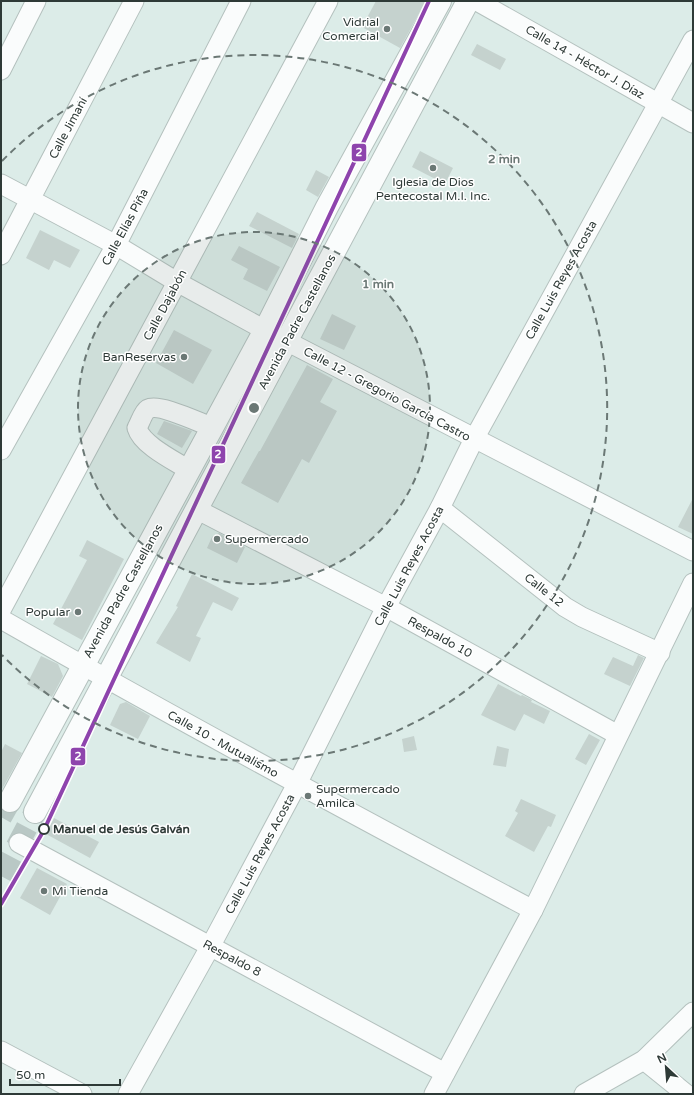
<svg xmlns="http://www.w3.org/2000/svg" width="694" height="1095" viewBox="0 0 694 1095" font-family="'Varela Round',sans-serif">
  <rect width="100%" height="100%" fill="#dcece8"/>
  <g fill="#c5d2ce">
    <polygon points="376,1 426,1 400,48 362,27"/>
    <polygon points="477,44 506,59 500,70 471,55"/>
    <polygon points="420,151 453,168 445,184 412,167"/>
    <polygon points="316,170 329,177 318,197 306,190"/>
    <polygon points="257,212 299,234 292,248 249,226"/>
    <polygon points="40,230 80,250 70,268 54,260 49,270 26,258"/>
    <polygon points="239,246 280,267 267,291 243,279 248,269 231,260"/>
    <polygon points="332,314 356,326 344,350 320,339"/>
    <polygon points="174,330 212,350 193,384 156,363"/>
    <polygon points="307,365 333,379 320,402 337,411 309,463 302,459 278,503 241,483 259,451 260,451"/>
    <polygon points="164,421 192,431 182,448 157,434"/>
    <polygon points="693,498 693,534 678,527"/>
    <polygon points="219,533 245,547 237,563 207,548 212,537"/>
    <polygon points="87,540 124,559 82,640 53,624 87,560 79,556"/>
    <polygon points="192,574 239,598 232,611 213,602 196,636 201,638 190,662 156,643 178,607 176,606"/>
    <polygon points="638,655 644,658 630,686 604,674 613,657 633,666"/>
    <polygon points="41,656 58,664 63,676 52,697 27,684"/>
    <polygon points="498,684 521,696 522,695 532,700 531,702 550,711 544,724 524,714 515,731 481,715"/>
    <polygon points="126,702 150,716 138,739 110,725 120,704"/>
    <polygon points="589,734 600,740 586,765 575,759"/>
    <polygon points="414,736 417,750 404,752 402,739"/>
    <polygon points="5,744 22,753 1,791 1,752"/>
    <polygon points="497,746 509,749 506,767 493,765"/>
    <polygon points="521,799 556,815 551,827 548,826 534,852 505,836 518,813 515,811"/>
    <polygon points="54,818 99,842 90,858 46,834"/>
    <polygon points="37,868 67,884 50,915 20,898"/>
  </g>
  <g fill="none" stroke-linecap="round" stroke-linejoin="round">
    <g stroke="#b9c8c5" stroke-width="22" stroke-dasharray="22 11" stroke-linecap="butt">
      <polyline points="1,817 10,801"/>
      <polyline points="1,876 35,812"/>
    </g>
    <defs>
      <g id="minor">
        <polyline points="477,1 693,123"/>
        <polyline points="1,70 36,1"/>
        <polyline points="1,184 116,245 177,282 265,330 693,551"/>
        <polyline points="1,255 134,1"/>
        <polyline points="1,450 116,245 241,1"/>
        <path d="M189,470C173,460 142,445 137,428C140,423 143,412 148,409C159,403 200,423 212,427"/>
        <polyline points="440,508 565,607 582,617 660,653"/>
        <polyline points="196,509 386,607 618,735"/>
        <polyline points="1,610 328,1"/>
        <path d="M1,619C176,719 354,815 533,910"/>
        <polyline points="19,843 445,1073"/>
        <polyline points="1,1051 82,1094"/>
        <polyline points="644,1060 686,1094"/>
        <polyline points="128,1094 210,947 297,784 386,607 440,508 474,439 693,40"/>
        <polyline points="434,1094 533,910 693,583"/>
        <polyline points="584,1094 644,1060 693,1012"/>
      </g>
      <g id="major">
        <polyline points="10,801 265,330 327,207 440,1"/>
        <polyline points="35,812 468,1"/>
      </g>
    </defs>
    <use href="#minor" stroke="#b4c1be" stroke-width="21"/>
    <use href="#major" stroke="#b4c1be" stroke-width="24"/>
    <use href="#minor" stroke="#fafcfc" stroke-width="19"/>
    <use href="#major" stroke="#fafcfc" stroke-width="22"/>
    <defs>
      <polyline id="metro-1" points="1,904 44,830 429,1"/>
    </defs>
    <use href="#metro-1" stroke="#fff" stroke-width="7"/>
    <use href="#metro-1" stroke="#8e44ad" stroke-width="4"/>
  </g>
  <circle cx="254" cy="408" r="176" fill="#6b7875" fill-opacity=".12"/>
  <g fill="none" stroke="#6b7875" stroke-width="2" stroke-dasharray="7 5">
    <circle cx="254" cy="408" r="176"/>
    <path d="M2 161A353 353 0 1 1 2 655"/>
  </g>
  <g fill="#6b7875" stroke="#fff" stroke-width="1.5">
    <circle cx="387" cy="29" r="4"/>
    <circle cx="433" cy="168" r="4"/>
    <circle cx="184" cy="357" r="4"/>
    <circle cx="217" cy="539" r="4"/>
    <circle cx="78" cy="612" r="4"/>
    <circle cx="308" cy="796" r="4"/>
    <circle cx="44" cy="891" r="4"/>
  </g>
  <circle fill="#fff" stroke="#2e3a37" stroke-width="2" cx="44" cy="829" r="5"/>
  <g text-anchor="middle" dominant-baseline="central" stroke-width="3" stroke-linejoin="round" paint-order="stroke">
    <g font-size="12" fill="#2e3a37" stroke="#fff" text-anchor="end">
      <text x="379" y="22">Vidrial<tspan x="379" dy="14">Comercial</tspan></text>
      <text x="433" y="182" text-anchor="middle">Iglesia de Dios<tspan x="433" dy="14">Pentecostal M.I. Inc.</tspan></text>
      <text x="176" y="357">BanReservas</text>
      <text x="225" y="539" text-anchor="start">Supermercado</text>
      <text x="70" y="612">Popular</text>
      <text x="316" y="789" text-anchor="start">Supermercado<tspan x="316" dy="14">Amilca</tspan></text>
      <text x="52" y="891" text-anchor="start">Mi Tienda</text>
    </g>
    <g font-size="12" fill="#2e3a37" stroke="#fff">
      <text transform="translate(585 62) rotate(30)">Calle 14 - Héctor J. Díaz</text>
      <text transform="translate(68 128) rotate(-62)">Calle Jimaní</text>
      <text transform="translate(125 227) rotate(-62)">Calle Elías Piña</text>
      <text transform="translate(561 280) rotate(-61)">Calle Luis Reyes Acosta</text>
      <text transform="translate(165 305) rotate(-62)">Calle Dajabón</text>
      <text transform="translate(297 322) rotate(-62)">Avenida Padre Castellanos</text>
      <text transform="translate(387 394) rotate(28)">Calle 12 - Gregorio García Castro</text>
      <text transform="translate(409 566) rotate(-62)">Calle Luis Reyes Acosta</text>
      <text transform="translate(544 590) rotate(38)">Calle 12</text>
      <text transform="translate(123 591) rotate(-61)">Avenida Padre Castellanos</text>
      <text transform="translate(440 637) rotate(29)">Respaldo 10</text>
      <text transform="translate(223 744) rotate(29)">Calle 10 - Mutualismo</text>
      <text transform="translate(260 854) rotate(-62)">Calle Luis Reyes Acosta</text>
      <text transform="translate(232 958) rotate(28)">Respaldo 8</text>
    </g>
    <g font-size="12" font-weight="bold" fill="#2e3a37" stroke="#fff" text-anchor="start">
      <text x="53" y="829">Manuel de Jesús Galván</text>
    </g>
  </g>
  <circle cx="254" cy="408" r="6" fill="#6b7875" stroke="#fff" stroke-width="2"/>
  <g font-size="12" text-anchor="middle" font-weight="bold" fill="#6b7875" stroke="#fff" stroke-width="3" stroke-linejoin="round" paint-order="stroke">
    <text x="504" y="163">2 min</text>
    <text x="378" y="288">1 min</text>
  </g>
  <g stroke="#fff" stroke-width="1.5">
    <rect x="351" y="143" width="16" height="19" rx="4" fill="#8e44ad"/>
    <rect x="211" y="445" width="15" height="19" rx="4" fill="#8e44ad"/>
    <rect x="70" y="747" width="16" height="19" rx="4" fill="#8e44ad"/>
  </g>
  <g font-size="11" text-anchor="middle" font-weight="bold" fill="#fff">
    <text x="359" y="156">2</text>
    <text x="218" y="458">2</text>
    <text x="78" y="760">2</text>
  </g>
  <rect width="694" height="1095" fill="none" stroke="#2e3a37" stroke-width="4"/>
  <g transform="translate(666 1067) rotate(334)" stroke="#ffffff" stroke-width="3" paint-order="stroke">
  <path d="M0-3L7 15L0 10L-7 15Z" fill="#2e3a37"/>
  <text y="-6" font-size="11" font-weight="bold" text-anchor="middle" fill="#2e3a37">N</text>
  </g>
  <path d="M10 1079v6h110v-6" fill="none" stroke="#2e3a37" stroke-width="2"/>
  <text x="16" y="1079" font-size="12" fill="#2e3a37" stroke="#ffffff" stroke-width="3" paint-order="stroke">50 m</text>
</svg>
